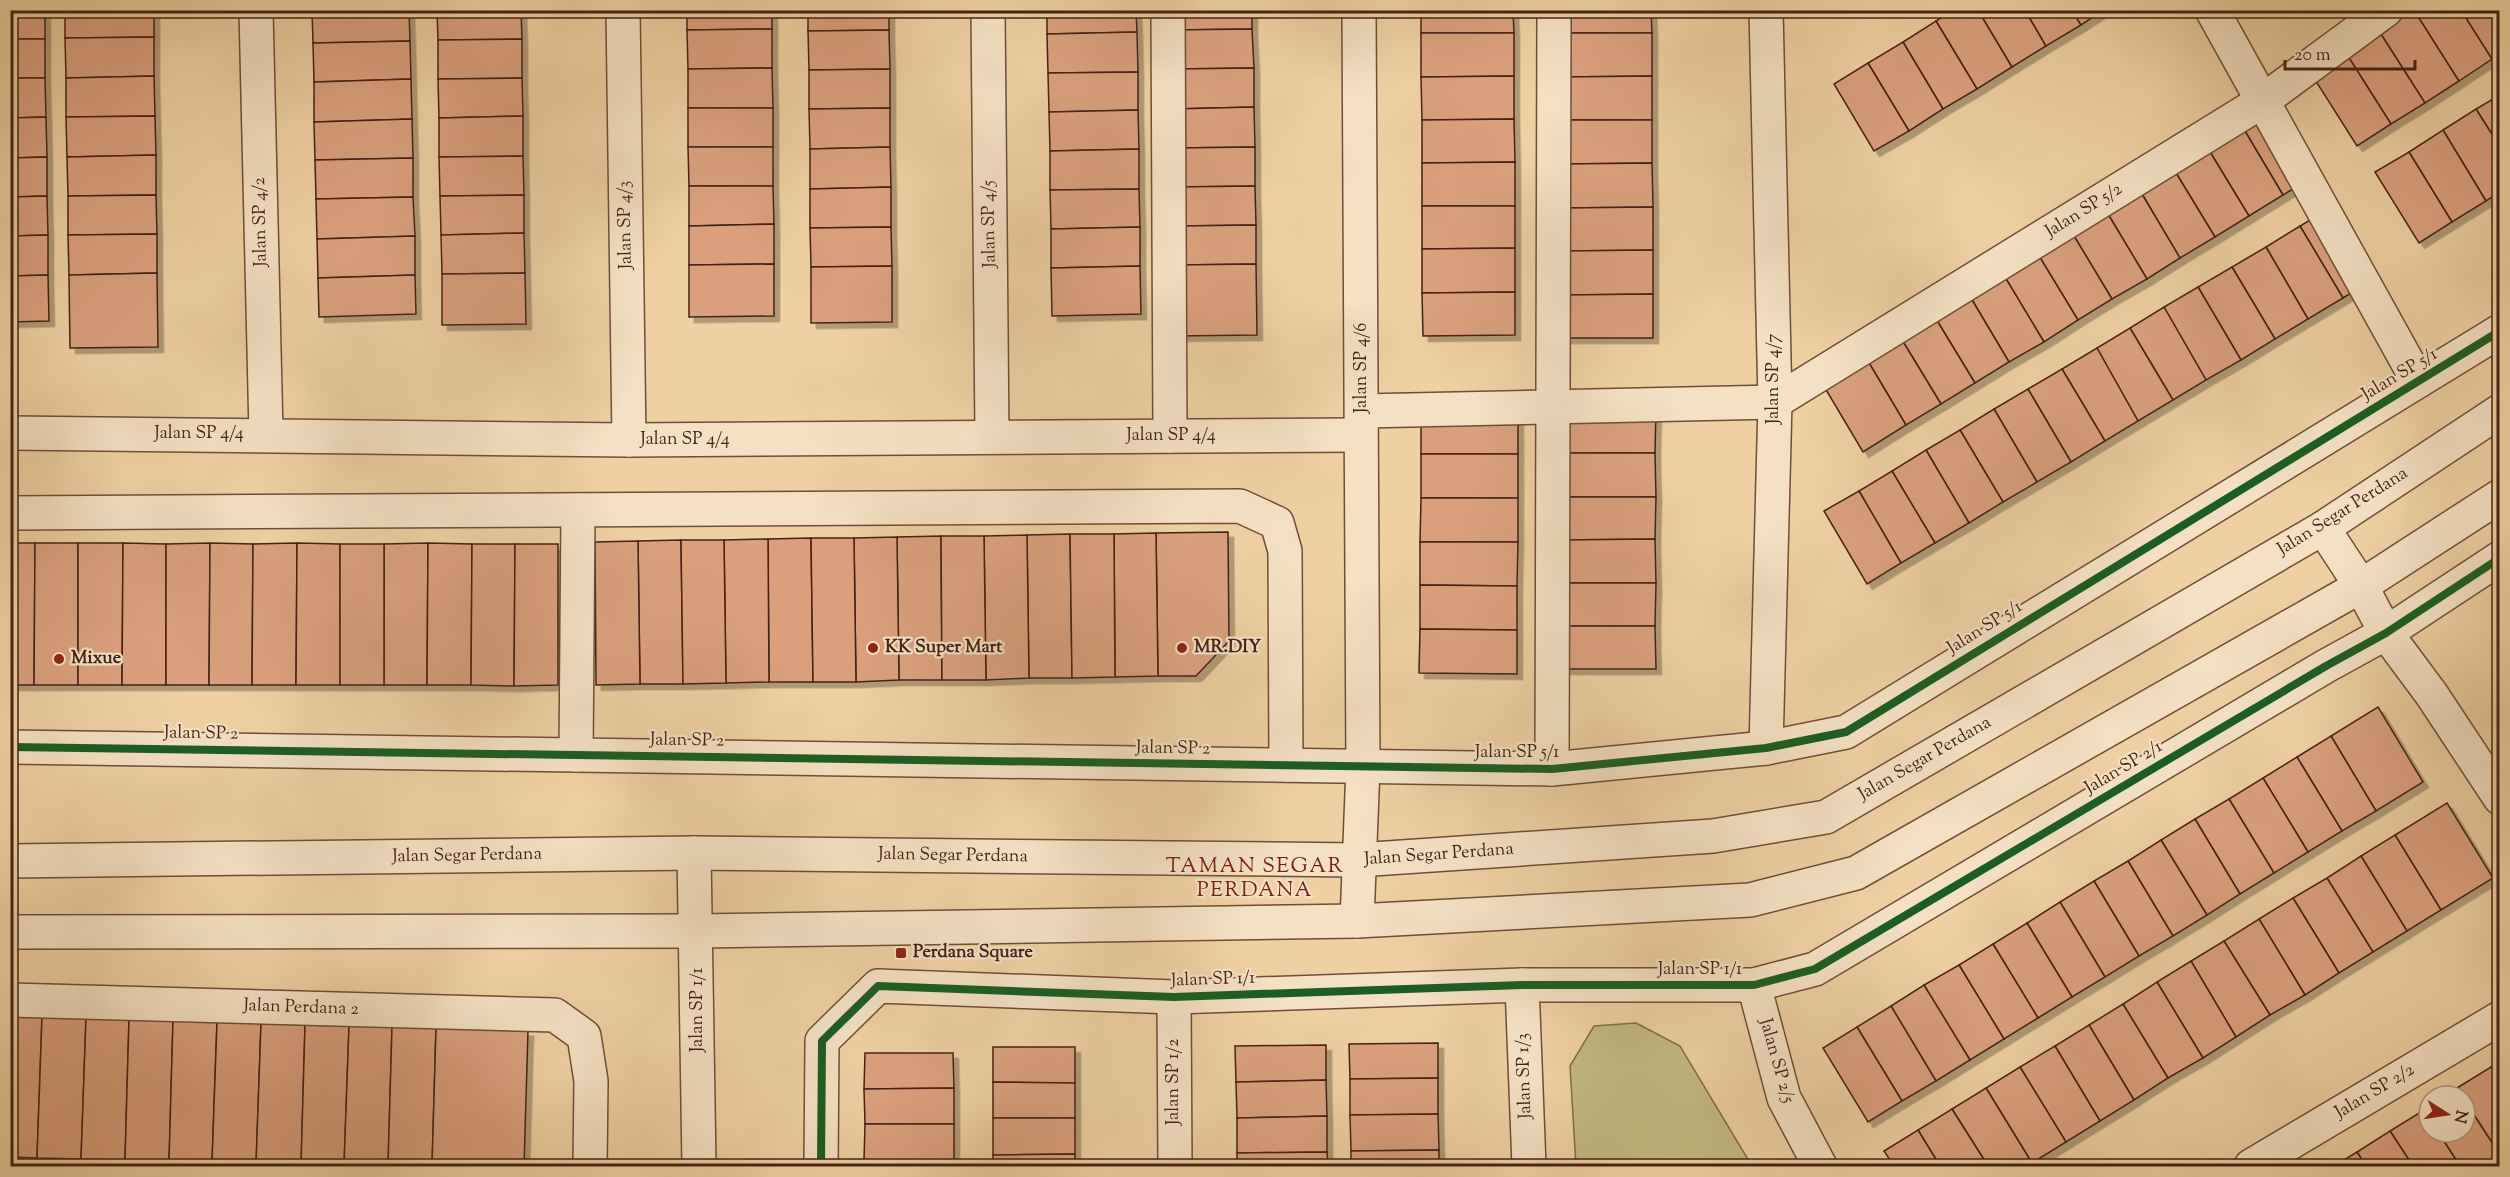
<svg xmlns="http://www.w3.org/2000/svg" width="2510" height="1177" viewBox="0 0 2510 1177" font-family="'Sorts Mill Goudy',serif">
  <defs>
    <filter id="shadow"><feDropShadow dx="5.5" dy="5.5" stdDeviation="0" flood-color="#0004"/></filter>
  </defs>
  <rect width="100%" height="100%" fill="#eed0a2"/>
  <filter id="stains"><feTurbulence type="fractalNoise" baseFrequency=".00333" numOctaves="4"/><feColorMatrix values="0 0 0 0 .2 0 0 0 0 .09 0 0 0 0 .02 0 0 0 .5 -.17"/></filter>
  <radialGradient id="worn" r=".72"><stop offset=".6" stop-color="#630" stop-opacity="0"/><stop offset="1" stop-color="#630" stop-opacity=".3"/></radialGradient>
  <polygon fill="#c1b87f" stroke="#836d4a" stroke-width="1.5" points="1636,1023 1680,1046 1752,1166 1576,1166 1570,1066 1594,1026"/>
  <g fill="#daa07e" stroke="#452216" stroke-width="1.5" filter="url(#shadow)">
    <rect x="10" y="10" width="35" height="29"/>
    <polygon points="65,10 154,10 154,37 65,38"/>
    <polygon points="312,10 409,10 410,41 313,43"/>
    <polygon points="437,10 521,10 522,39 438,40"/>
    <polygon points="687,10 772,10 772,29 687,30"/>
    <polygon points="808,10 889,10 889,30 808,31"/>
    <polygon points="1047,10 1136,10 1137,32 1047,34"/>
    <polygon points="1171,10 1252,10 1252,29 1171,30"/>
    <polygon points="1421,10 1513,10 1514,33 1421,33"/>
    <polygon points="1561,10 1651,10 1652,33 1561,33"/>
    <polygon points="1953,10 1978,10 2012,67 1977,89 1936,21"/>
    <polygon points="1978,10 2025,10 2046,46 2012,67"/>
    <polygon points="2025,10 2072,10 2081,25 2046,46"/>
    <polygon points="2072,10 2104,10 2081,25"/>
    <polygon points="2411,10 2414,10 2459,81 2425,103 2379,31"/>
    <polygon points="2414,10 2461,10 2492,59 2459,81"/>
    <polygon points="2461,10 2500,10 2500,54 2492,59"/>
    <polygon points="1936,21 1977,89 1943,109 1903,42"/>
    <polygon points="772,29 772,68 688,69 687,30"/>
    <polygon points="1252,29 1254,68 1172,69 1171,30"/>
    <polygon points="889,30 890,69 809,70 808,31"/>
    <polygon points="2379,31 2425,103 2391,124 2346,53"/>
    <polygon points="1137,32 1138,72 1048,73 1047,34"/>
    <polygon points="1421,33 1514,33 1514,76 1421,77"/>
    <polygon points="1561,33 1652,33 1652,76 1561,77"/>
    <polygon points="154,37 154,76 66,78 65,38"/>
    <rect x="10" y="39" width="35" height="39"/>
    <polygon points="522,39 522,78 438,79 438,40"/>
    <polygon points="410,41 411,79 314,82 313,43"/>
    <polygon points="1903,42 1943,109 1909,131 1868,63"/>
    <polygon points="2346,53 2391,124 2357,146 2312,75"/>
    <polygon points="1868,63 1909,131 1874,151 1834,84"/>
    <polygon points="772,68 773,108 688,108 688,69"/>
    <polygon points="1254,68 1254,107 1173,109 1172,69"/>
    <polygon points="890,69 890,108 809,109 809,70"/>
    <polygon points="1138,72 1138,110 1049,112 1048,73"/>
    <polygon points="154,76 155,116 66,117 66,78"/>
    <polygon points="1514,76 1514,119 1422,120 1421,77"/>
    <polygon points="1652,76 1652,120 1562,120 1561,77"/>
    <polygon points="10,78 45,78 46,117 10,118"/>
    <polygon points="522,78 523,116 439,118 438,79"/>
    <polygon points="411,79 412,119 314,122 314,82"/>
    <polygon points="2500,95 2500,147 2476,109"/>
    <polygon points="2273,100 2318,174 2283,195 2239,121"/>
    <polygon points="1254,107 1255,147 1174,148 1173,109"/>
    <rect x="688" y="108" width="85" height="39"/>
    <polygon points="890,108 890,147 810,149 809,109"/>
    <polygon points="2476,109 2500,147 2500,192 2486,201 2443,130"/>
    <polygon points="1138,110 1139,149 1050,151 1049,112"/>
    <polygon points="155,116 156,155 67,157 66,117"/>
    <polygon points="523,116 523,156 439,157 439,118"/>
    <polygon points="46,117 47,157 10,158 10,118"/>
    <polygon points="412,119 413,158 315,160 314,122"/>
    <polygon points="1514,119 1515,162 1422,163 1422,120"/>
    <polygon points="1562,120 1652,120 1652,163 1562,164"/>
    <polygon points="2239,121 2283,195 2249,216 2204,142"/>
    <polygon points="2443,130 2486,201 2452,222 2409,152"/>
    <polygon points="2204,142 2249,216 2215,237 2170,163"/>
    <polygon points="688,147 773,147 773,186 689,186"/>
    <polygon points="890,147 891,187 810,189 810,149"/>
    <polygon points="1255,147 1255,186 1174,187 1174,148"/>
    <polygon points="1139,149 1139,189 1050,190 1050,151"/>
    <polygon points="2409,152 2452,222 2419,243 2375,172"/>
    <polygon points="156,155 156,195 68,196 67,157"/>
    <polygon points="523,156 524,195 440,196 439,157"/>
    <polygon points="47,157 47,196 10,197 10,158"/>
    <polygon points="413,158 413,197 316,199 315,160"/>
    <polygon points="1515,162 1515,206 1422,206 1422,163"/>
    <polygon points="1652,163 1653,207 1562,208 1562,164"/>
    <polygon points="2170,163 2215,237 2180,258 2136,184"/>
    <polygon points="2136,184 2180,258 2147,279 2102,204"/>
    <polygon points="689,186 773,186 774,224 689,226"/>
    <polygon points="1255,186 1256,225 1175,226 1174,187"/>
    <polygon points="891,187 891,227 810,228 810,189"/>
    <polygon points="1139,189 1140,227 1051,229 1050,190"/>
    <polygon points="156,195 157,234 68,235 68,196"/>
    <polygon points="524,195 524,233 441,235 440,196"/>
    <polygon points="47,196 48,235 10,236 10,197"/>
    <polygon points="413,197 415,236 317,239 316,199"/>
    <polygon points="2102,204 2147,279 2112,299 2068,226"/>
    <polygon points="1422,206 1515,206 1515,248 1422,249"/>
    <polygon points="2334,206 2376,278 2343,298 2300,226"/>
    <polygon points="1653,207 1653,250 1563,251 1562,208"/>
    <polygon points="774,224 774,264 689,265 689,226"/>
    <polygon points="1256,225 1256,264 1175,265 1175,226"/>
    <polygon points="2068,226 2112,299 2078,320 2033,246"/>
    <polygon points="2300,226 2343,298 2308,319 2266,247"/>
    <polygon points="891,227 892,266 811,267 810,228"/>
    <polygon points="1140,227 1140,266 1051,268 1051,229"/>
    <polygon points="524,233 525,273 442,274 441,235"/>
    <polygon points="157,234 157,273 69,275 68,235"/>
    <polygon points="48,235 48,275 10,276 10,236"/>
    <polygon points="415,236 415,275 318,278 317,239"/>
    <polygon points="2033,246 2078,320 2044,342 1999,267"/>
    <polygon points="2266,247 2308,319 2275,339 2232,267"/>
    <polygon points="1515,248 1515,292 1422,293 1422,249"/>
    <polygon points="1653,250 1653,294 1563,295 1563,251"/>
    <polygon points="774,264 774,316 689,317 689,265"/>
    <polygon points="1256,264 1257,335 1176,336 1175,265"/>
    <polygon points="892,266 892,322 811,323 811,267"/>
    <polygon points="1140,266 1141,314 1052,316 1051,268"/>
    <polygon points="1999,267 2044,342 2009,362 1965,288"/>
    <polygon points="2232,267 2275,339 2241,360 2198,287"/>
    <polygon points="157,273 158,347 70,348 69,275"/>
    <polygon points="525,273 526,324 442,325 442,274"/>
    <polygon points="48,275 49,321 10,322 10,276"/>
    <polygon points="415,275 416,314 319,317 318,278"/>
    <polygon points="2198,287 2241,360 2206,380 2164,307"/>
    <polygon points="1965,288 2009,362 1975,383 1930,309"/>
    <polygon points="1515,292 1515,335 1423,336 1422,293"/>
    <polygon points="1653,294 1653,338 1563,338 1563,295"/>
    <polygon points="2164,307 2206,380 2173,400 2130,328"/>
    <polygon points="1930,309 1975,383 1941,404 1896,330"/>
    <polygon points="2130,328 2173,400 2138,421 2097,348"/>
    <polygon points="1896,330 1941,404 1906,425 1862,351"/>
    <polygon points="2097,348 2138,421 2105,441 2062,369"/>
    <polygon points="1862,351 1906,425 1863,452 1819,378"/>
    <polygon points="2062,369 2105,441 2071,462 2028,389"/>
    <polygon points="2028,389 2071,462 2037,482 1994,409"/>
    <polygon points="1994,409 2037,482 2003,502 1960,430"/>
    <polygon points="1559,410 1656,410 1655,453 1559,453"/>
    <rect x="1421" y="411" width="97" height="43"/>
    <polygon points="1960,430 2003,502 1969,523 1926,450"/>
    <polygon points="1926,450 1969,523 1935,543 1892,471"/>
    <polygon points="1559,453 1655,453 1656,497 1559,497"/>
    <rect x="1421" y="454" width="97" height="44"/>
    <polygon points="1892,471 1935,543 1901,563 1859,491"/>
    <polygon points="1859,491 1901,563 1867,584 1824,511"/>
    <polygon points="1559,497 1656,497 1655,539 1559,540"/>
    <polygon points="1421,498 1518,498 1518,542 1420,542"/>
    <polygon points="1228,532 1229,641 1196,676 1158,676 1156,533"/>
    <polygon points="1156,533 1158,676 1115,677 1114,534"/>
    <polygon points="1070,534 1072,678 1029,678 1027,535"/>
    <polygon points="1070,534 1114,534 1115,677 1072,678"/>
    <polygon points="1027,535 1029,678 986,680 984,536"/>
    <polygon points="941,536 942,680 899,680 897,537"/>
    <polygon points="941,536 984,536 986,680 942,680"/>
    <polygon points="897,537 899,680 856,682 854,538"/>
    <polygon points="811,538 813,682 769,682 768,539"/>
    <polygon points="811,538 854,538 856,682 813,682"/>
    <polygon points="768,539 769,682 726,683 724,540"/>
    <polygon points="1655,539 1656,583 1559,583 1559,540"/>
    <polygon points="681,540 683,684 640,684 638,541"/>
    <polygon points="681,540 724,540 726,683 683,684"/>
    <polygon points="638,541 640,684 596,685 595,542"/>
    <polygon points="1420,542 1518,542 1517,586 1420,585"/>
    <polygon points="10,543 35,543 34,685 10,685"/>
    <polygon points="35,543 78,543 78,685 34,685"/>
    <polygon points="78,543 123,543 122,685 78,685"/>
    <polygon points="123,543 166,544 166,685 122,685"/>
    <polygon points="210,543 209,685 166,685 166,544"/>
    <polygon points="210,543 253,544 252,685 209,685"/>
    <polygon points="297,543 296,685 252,685 253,544"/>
    <polygon points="297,543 340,544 340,685 296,685"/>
    <polygon points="428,543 427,685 384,685 384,544"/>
    <polygon points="428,543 472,544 471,685 427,685"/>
    <rect x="340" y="544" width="44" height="141"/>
    <polygon points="472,544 515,544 514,686 471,685"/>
    <polygon points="515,544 558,544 558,685 514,686"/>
    <polygon points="1559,583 1656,583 1655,626 1559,626"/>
    <polygon points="1420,585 1517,586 1517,630 1420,629"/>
    <polygon points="1559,626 1655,626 1656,669 1559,669"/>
    <polygon points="1420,629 1517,630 1517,674 1419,673"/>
    <polygon points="2378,707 2423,782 2376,811 2331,736"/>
    <polygon points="2331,736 2376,811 2342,831 2297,757"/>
    <polygon points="2297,757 2342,831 2308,852 2263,778"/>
    <polygon points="2263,778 2308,852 2274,873 2229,799"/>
    <polygon points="2229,799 2274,873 2240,894 2195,819"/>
    <polygon points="2447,803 2493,878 2441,910 2395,835"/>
    <polygon points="2195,819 2240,894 2207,915 2161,840"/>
    <polygon points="2395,835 2441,910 2407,931 2361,856"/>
    <polygon points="2161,840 2207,915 2173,936 2128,861"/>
    <polygon points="2361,856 2407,931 2373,952 2327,878"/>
    <polygon points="2128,861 2173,936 2139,956 2094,881"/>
    <polygon points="2327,878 2373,952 2339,973 2293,898"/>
    <polygon points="2094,881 2139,956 2105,977 2060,902"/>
    <polygon points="2293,898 2339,973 2305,995 2259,919"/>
    <polygon points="2060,902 2105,977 2072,997 2027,923"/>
    <polygon points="2259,919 2305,995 2270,1015 2224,941"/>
    <polygon points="2027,923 2072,997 2038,1018 1993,944"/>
    <polygon points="2224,941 2270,1015 2236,1037 2191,961"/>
    <polygon points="1993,944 2038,1018 2004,1039 1959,965"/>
    <polygon points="2191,961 2236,1037 2203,1058 2157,982"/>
    <polygon points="1959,965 2004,1039 1970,1060 1924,985"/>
    <polygon points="2157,982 2203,1058 2168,1078 2123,1004"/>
    <polygon points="1924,985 1970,1060 1936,1081 1891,1006"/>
    <polygon points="2123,1004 2168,1078 2134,1100 2089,1025"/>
    <polygon points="1891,1006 1936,1081 1902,1101 1857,1027"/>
    <polygon points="10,1016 42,1017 37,1158 10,1157"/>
    <polygon points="42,1017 86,1018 81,1159 37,1158"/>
    <polygon points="86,1018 129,1019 125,1160 81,1159"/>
    <polygon points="129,1019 173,1020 169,1162 125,1160"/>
    <polygon points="173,1020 217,1022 212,1163 169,1162"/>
    <polygon points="217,1022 261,1023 256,1165 212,1163"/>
    <polygon points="261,1023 305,1025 301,1166 256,1165"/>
    <polygon points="305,1025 349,1026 344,1166 301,1166"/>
    <polygon points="2089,1025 2134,1100 2100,1121 2055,1046"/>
    <polygon points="349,1026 392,1027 388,1166 344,1166"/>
    <polygon points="392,1027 436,1028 432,1166 388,1166"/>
    <polygon points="1857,1027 1902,1101 1868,1122 1823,1048"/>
    <polygon points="436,1028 528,1031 524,1166 432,1166"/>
    <polygon points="1438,1043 1438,1078 1350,1079 1349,1044"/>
    <polygon points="1326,1045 1326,1080 1236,1082 1235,1046"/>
    <polygon points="2055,1046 2100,1121 2066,1142 2020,1067"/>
    <polygon points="993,1047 1075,1047 1075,1083 993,1082"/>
    <polygon points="865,1053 953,1053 954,1088 864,1089"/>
    <polygon points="2500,1062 2500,1081 2491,1067"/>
    <polygon points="2020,1067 2066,1142 2032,1163 1986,1088"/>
    <polygon points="2491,1067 2500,1081 2500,1155 2465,1101 2465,1096 2457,1088"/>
    <polygon points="1438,1078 1438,1114 1350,1115 1350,1079"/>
    <polygon points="1326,1080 1327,1116 1237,1118 1236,1082"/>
    <polygon points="993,1082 1075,1083 1075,1118 993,1118"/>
    <polygon points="954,1088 954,1124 865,1124 864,1089"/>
    <polygon points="1986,1088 2032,1163 2026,1166 1988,1166 1952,1109"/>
    <polygon points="2457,1088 2462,1096 2445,1096"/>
    <polygon points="2465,1101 2500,1155 2500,1161 2491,1166 2460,1166 2438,1132 2465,1132"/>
    <polygon points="1952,1109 1988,1166 1940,1166 1918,1130"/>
    <polygon points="2424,1110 2429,1118 2429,1132 2438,1132 2460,1166 2413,1166 2390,1131"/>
    <polygon points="1438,1114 1439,1150 1351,1151 1350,1115"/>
    <polygon points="1327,1116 1327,1152 1237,1153 1237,1118"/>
    <polygon points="993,1118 1075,1118 1075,1154 993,1155"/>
    <polygon points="865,1124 954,1124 954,1160 864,1160"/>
    <polygon points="1918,1130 1940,1166 1894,1166 1884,1151"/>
    <polygon points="2390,1131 2413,1166 2366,1166 2357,1152"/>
    <polygon points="1439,1150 1439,1166 1351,1166 1351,1151"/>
    <polygon points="1327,1152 1328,1166 1237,1166 1237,1153"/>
    <polygon points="2357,1152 2366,1166 2334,1166"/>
    <polygon points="1075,1154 1075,1166 993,1166 993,1155"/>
    <polygon points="864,1160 954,1160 954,1166 865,1166"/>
  </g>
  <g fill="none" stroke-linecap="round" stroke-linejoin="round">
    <defs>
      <g id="minor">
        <polyline points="256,10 266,434"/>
        <polyline points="623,10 629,440"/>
        <polyline points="988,10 992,437"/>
        <polyline points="1168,10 1170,436"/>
        <polyline points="2212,10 2418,381"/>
        <polyline points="1363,411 1775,402 2261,102 2386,10"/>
        <polyline points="10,433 629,440 1360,435"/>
        <polyline points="10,513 1240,506 1277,523 1285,551 1286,765"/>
        <polyline points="2323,528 2361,586 2386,633 2432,695 2500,798"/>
        <polyline points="10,747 1552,769 1766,748 1846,732 2500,331"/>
        <polyline points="1766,748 1775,402 1766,10"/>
        <polyline points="576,755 578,510"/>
        <polyline points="1552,769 1554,10"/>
        <polyline points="694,853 699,1166"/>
        <polyline points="10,861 694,853 1358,860 1713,836 1826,817 2323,528 2500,411"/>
        <polyline points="1357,921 1363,767 1359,10"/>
        <polyline points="10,932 698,931 1357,921 1750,900 1856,873 2361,586 2500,496"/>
        <polyline points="1522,985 1529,1166"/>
        <polyline points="1754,985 1784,1098 1820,1166"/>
        <polyline points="1174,997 1175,1166"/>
        <polyline points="10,1000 555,1015 584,1036 591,1081 590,1166"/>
        <polyline points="821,1166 822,1041 878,986 1174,997 1522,985 1754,985 1815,969 2326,666 2386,633 2500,558"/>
        <polyline points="2251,1166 2500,1018"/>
      </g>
    </defs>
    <use href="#minor" stroke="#6f4e39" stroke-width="36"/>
    <use href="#minor" stroke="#f4e0c3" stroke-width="33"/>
    <defs>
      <g id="cycleway">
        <polyline points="10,747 1552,769 1766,748 1846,732 2500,331"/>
        <polyline points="821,1166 822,1041 878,986 1174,997 1522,985 1754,985 1815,969 2326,666 2386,633 2500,558"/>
      </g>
    </defs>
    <use href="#cycleway" stroke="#f4e0c3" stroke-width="11"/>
    <use href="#cycleway" stroke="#1b5e20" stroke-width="8"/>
  </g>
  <g fill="#8f2418" stroke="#f4e0c3" stroke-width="2">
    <circle cx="873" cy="648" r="6"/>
    <circle cx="1182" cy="648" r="6"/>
    <circle cx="59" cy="659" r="6"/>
    <rect x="895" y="947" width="12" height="12" rx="3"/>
  </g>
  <g text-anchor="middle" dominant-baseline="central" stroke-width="4.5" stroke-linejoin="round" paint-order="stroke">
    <g font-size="18" fill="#452216" stroke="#f4e0c3">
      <text transform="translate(2084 211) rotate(-32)">Jalan SP 5/2</text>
      <text transform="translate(261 222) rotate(-91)">Jalan SP 4/2</text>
      <text transform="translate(990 224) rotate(-91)">Jalan SP 4/5</text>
      <text transform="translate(626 225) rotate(-91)">Jalan SP 4/3</text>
      <text transform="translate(1362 368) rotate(-90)">Jalan SP 4/6</text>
      <text transform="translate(2400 375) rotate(-31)">Jalan SP 5/1</text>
      <text transform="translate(1774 379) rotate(-90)">Jalan SP 4/7</text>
      <text x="199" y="434">Jalan SP 4/4</text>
      <text x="1171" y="436">Jalan SP 4/4</text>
      <text x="685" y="440">Jalan SP 4/4</text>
      <text transform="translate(2343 512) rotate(-32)">Jalan Segar Perdana</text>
      <text transform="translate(1985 628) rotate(-32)">Jalan SP 5/1</text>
      <text transform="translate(201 734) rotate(1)">Jalan SP 2</text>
      <text transform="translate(687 741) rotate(1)">Jalan SP 2</text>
      <text transform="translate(1173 749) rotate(1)">Jalan SP 2</text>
      <text x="1517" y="753">Jalan SP 5/1</text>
      <text transform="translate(1925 759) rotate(-30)">Jalan Segar Perdana</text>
      <text transform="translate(2124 768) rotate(-31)">Jalan SP 2/1</text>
      <text transform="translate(1439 855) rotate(-4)">Jalan Segar Perdana</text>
      <text transform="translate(467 856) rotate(-1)">Jalan Segar Perdana</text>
      <text transform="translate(953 856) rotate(1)">Jalan Segar Perdana</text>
      <text x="1700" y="970">Jalan SP 1/1</text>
      <text transform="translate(1213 980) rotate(-2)">Jalan SP 1/1</text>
      <text transform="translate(301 1008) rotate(2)">Jalan Perdana 2</text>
      <text transform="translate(698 1010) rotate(-90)">Jalan SP 1/1</text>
      <text transform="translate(1776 1061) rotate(74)">Jalan SP 2/5</text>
      <text transform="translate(1525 1076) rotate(-92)">Jalan SP 1/3</text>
      <text transform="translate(1174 1082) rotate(-90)">Jalan SP 1/2</text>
      <text transform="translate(2375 1092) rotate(-31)">Jalan SP 2/2</text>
    </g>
    <g font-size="18" font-weight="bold" fill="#452216" stroke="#f4e0c3" text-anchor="start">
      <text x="885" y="648">KK Super Mart</text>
      <text x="1194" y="648">MR.DIY</text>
      <text x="71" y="659">Mixue</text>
      <text x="913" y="953">Perdana Square</text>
    </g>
    <g font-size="21" letter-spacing="1.5" fill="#7a1f14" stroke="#f4e0c3">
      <text x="1255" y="867">TAMAN SEGAR<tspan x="1255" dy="24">PERDANA</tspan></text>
    </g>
  </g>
  <rect width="2510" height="1177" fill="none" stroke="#eed0a2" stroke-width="36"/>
  <rect x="12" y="12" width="2486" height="1153" fill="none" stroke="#452216" stroke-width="3"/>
  <rect x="18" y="18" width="2474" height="1141" fill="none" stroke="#452216" stroke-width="1.5"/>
  <g transform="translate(2447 1114) rotate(102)"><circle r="28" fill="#f4e0c3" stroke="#ae947e" stroke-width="1.5"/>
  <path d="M0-4.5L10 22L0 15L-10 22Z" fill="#8f2418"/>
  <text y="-9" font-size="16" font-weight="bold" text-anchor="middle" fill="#452216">N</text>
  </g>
  <path d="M2285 60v9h130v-9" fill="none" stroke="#452216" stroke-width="3"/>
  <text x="2294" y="60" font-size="18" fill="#452216" stroke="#f4e0c3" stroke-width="4.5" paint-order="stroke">20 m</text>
  <rect width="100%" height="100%" filter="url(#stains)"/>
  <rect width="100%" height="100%" fill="url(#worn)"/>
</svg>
